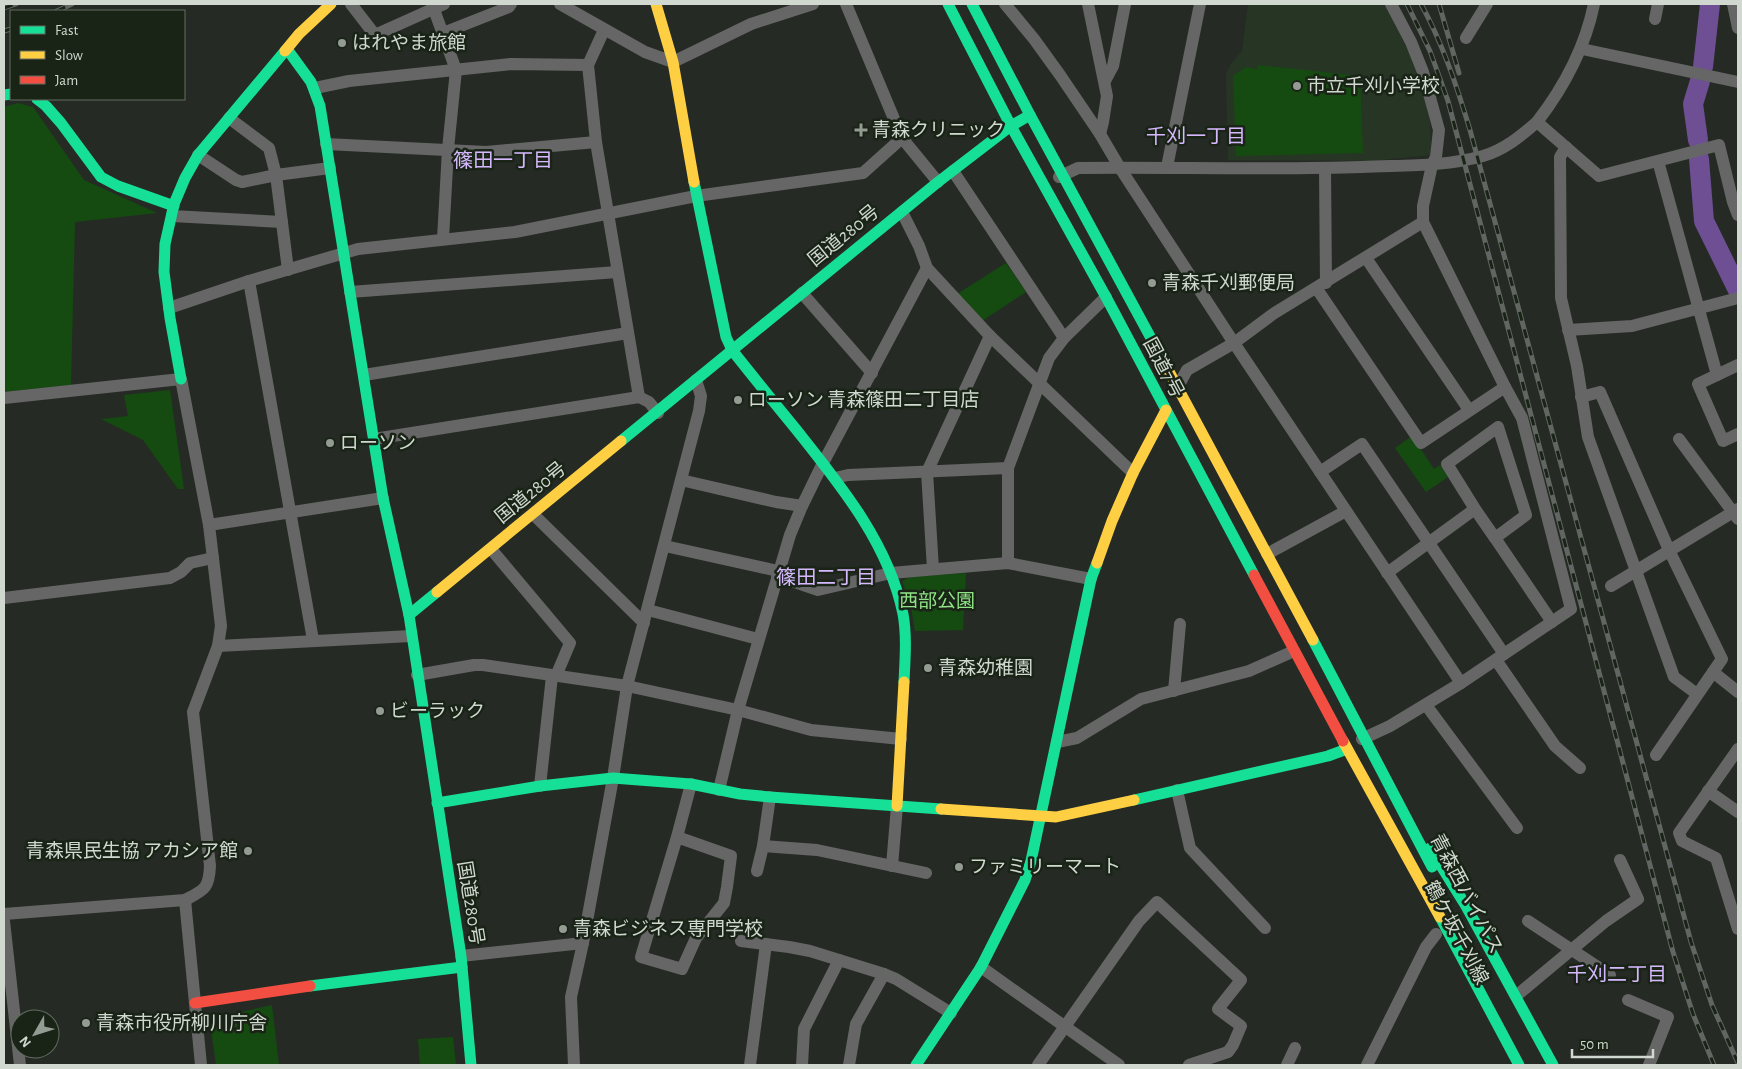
<svg xmlns="http://www.w3.org/2000/svg" width="1742" height="1069" viewBox="0 0 1742 1069" font-family="'Alegreya Sans','Noto Sans JP',sans-serif">
  <rect width="100%" height="100%" fill="#252b24"/>
  <polygon fill="#273525" points="1248,4 1385,4 1416,65 1430,121 1431,155 1371,161 1228,160 1226,74 1230,65 1242,51"/>
  <g fill="#154b10">
    <polygon points="1258,65 1360,76 1363,153 1236,156 1233,76 1246,67 1257,69"/>
    <polygon points="18,103 33,107 84,180 157,213 75,222 71,385 4,392 4,107"/>
    <polygon points="1006,263 1026,292 982,321 957,294"/>
    <polygon points="170,390 184,489 178,489 143,440 101,419 128,416 124,395"/>
    <polygon points="1412,436 1434,469 1440,465 1448,477 1426,492 1395,448"/>
    <polygon points="966,573 963,630 915,631 910,602 902,581 910,577"/>
    <polygon points="272,1005 279,1065 216,1065 210,1022 215,1018"/>
    <polygon points="453,1037 456,1065 420,1065 418,1039"/>
  </g>
  <g fill="none" stroke-linecap="round" stroke-linejoin="round">
    <g stroke="#6e4f93" stroke-width="20">
      <polyline points="1703,67 1710,4"/>
      <polyline points="1698,140 1693,104 1700,81"/>
      <polyline points="1699,159 1704,221 1738,290"/>
    </g>
    <g stroke="#666" stroke-width="12">
      <polyline points="351,4 375,35 444,4"/>
      <polyline points="432,4 456,70 448,149 443,239"/>
      <polyline points="560,4 645,52 673,62 751,24 813,4"/>
      <polyline points="846,4 902,138 938,182"/>
      <polyline points="1005,4 1034,39 1060,75 1100,134 1120,168 1234,343 1461,683"/>
      <polyline points="1088,4 1107,96 1103,122 1100,134"/>
      <path d="M1594,4C1585,48 1564,87 1537,122L1599,176L1719,145L1733,202L1738,215"/>
      <polyline points="1733,4 1738,28"/>
      <polyline points="1655,19 1658,4"/>
      <polyline points="604,30 588,65 596,142 639,397"/>
      <polyline points="443,33 509,7 511,4"/>
      <polyline points="1466,38 1487,4"/>
      <polyline points="1582,49 1738,82"/>
      <polyline points="1105,81 1113,66 1125,4"/>
      <polyline points="315,88 349,81 511,64 588,65"/>
      <polyline points="229,118 269,148 276,175 288,270"/>
      <polyline points="326,144 486,152 596,142"/>
      <polyline points="1566,147 1560,157 1561,298 1577,366 1588,437 1674,677 1697,694"/>
      <polyline points="198,155 236,180 242,182 276,175 330,168"/>
      <polyline points="1658,161 1717,375"/>
      <polyline points="1167,167 1200,4"/>
      <polyline points="1325,168 1326,283"/>
      <polyline points="953,171 1064,338"/>
      <path d="M1059,177L1078,168C1172,167 1267,170 1362,167C1403,165 1443,167 1483,156C1504,150 1521,136 1537,122"/>
      <polyline points="902,212 919,246 927,268 990,336 1133,473"/>
      <polyline points="172,216 282,222"/>
      <polyline points="1366,258 1469,410"/>
      <polyline points="249,281 313,640"/>
      <polyline points="1317,289 1421,443 1505,387"/>
      <polyline points="350,292 617,272"/>
      <polyline points="802,293 872,373"/>
      <polyline points="169,308 249,281 358,249 515,232 696,196 863,173 902,138"/>
      <polyline points="1568,330 1632,326 1738,298"/>
      <polyline points="1738,365 1698,384 1723,441 1738,434"/>
      <polyline points="364,375 628,333"/>
      <polyline points="1176,390 1187,370 1234,343 1273,314 1423,222 1423,206 1432,165 1436,157 1439,130 1423,72 1411,42 1391,4"/>
      <polyline points="1581,397 1600,392 1669,550 1722,659 1656,755"/>
      <path d="M4,398L181,379L209,525L221,626L218,646L193,712L210,866C209,889 204,890 185,900L4,914"/>
      <polyline points="374,439 639,397 649,402 658,413"/>
      <polyline points="1679,439 1738,519"/>
      <polyline points="1320,472 1362,444 1504,654"/>
      <polyline points="835,478 848,475 1008,468"/>
      <polyline points="681,480 776,502 802,506"/>
      <polyline points="533,514 644,623"/>
      <polyline points="209,525 383,498"/>
      <polyline points="1495,538 1552,622"/>
      <polyline points="665,546 778,571"/>
      <polyline points="491,549 570,643 556,676"/>
      <polyline points="1267,554 1346,511"/>
      <polyline points="1008,563 1008,468 1049,358 1064,338 1106,297"/>
      <polyline points="933,569 927,472 990,336"/>
      <polyline points="1387,573 1475,509 1447,464 1498,427 1526,515 1495,538 1475,509"/>
      <polyline points="777,576 818,590 891,573 1008,563 1091,579"/>
      <polyline points="1611,586 1738,509"/>
      <polyline points="4,598 170,578 181,572 190,563 213,558"/>
      <polyline points="648,610 758,639"/>
      <polyline points="218,646 411,636"/>
      <polyline points="1496,660 1555,746 1580,768"/>
      <polyline points="1713,672 1738,692"/>
      <polyline points="417,675 474,665 483,665 627,686 738,710 811,730 901,739"/>
      <polyline points="1174,691 1180,624"/>
      <polyline points="1426,705 1517,828"/>
      <polyline points="1362,739 1390,726 1461,683 1571,609 1522,418 1505,387 1423,222"/>
      <polyline points="1057,742 1077,738 1141,699 1249,671 1294,651"/>
      <polyline points="1738,749 1679,833 1682,841 1716,858 1738,929"/>
      <polyline points="540,786 552,676"/>
      <polyline points="719,790 738,710 790,535 802,506 823,463 927,268"/>
      <polyline points="1177,790 1190,848 1265,928"/>
      <polyline points="1708,791 1738,812"/>
      <polyline points="677,837 731,856 727,887 724,903 696,938 682,969 641,957 677,837 691,784"/>
      <polyline points="763,846 817,850 926,873"/>
      <polyline points="892,866 897,806"/>
      <polyline points="757,871 763,846 770,797"/>
      <polyline points="185,900 201,1065"/>
      <polyline points="4,921 20,1065"/>
      <polyline points="1528,921 1610,975"/>
      <polyline points="741,941 789,947 810,951 884,974 896,979 951,1013"/>
      <polyline points="461,956 583,943"/>
      <polyline points="981,967 1119,1065"/>
      <polyline points="1516,996 1606,921 1638,899 1620,860"/>
      <polyline points="1628,1000 1668,1017 1649,1065"/>
      <polyline points="574,1065 571,997 583,943 613,778 627,686 699,411 701,396 696,380"/>
      <polyline points="750,1065 766,944"/>
      <polyline points="802,1065 804,1029 839,960"/>
      <polyline points="849,1065 856,1024 884,974"/>
      <polyline points="1038,1065 1139,921 1157,902 1241,980 1218,1009 1241,1026 1233,1045 1228,1052 1189,1065"/>
      <polyline points="1287,1065 1295,1048"/>
      <polyline points="1367,1065 1426,947 1436,934"/>
    </g>
    <g stroke="#16e098" stroke-width="11">
      <polyline points="948,4 1011,126 1106,297 1254,575"/>
      <polyline points="972,4 1030,115 1165,364"/>
      <polyline points="287,49 311,82 320,106 383,498 409,615"/>
      <polyline points="4,95 11,94"/>
      <polyline points="37,99 46,106 61,123 101,177 118,186 174,206"/>
      <path d="M694,182L726,337L732,350C754,378 777,406 799,433C842,487 889,545 903,614C907,636 905,660 904,682"/>
      <polyline points="181,379 170,318 164,272 165,244 174,204 185,178 198,155 285,51"/>
      <polyline points="621,441 938,182 1011,126 1030,115"/>
      <polyline points="437,592 409,615 461,956 471,1065"/>
      <polyline points="1313,640 1432,867"/>
      <polyline points="1134,800 1328,756 1347,749"/>
      <polyline points="437,803 540,786 613,778 691,784 740,794 770,797 941,809"/>
      <polyline points="1430,848 1466,906 1553,1065"/>
      <polyline points="1440,917 1519,1065"/>
      <polyline points="310,986 462,967"/>
      <polyline points="916,1065 981,967 1025,880 1031,861 1091,579 1097,563"/>
    </g>
    <g stroke="#ffcf43" stroke-width="11">
      <polyline points="656,4 673,62 694,182"/>
      <polyline points="285,51 299,34 331,4"/>
      <polyline points="1165,364 1313,640"/>
      <polyline points="1097,563 1112,521 1133,473 1166,410"/>
      <polyline points="437,592 621,441"/>
      <polyline points="1343,741 1440,917"/>
      <polyline points="897,806 904,682"/>
      <polyline points="941,809 1056,817 1134,800"/>
    </g>
    <g stroke="#f24e42" stroke-width="11">
      <polyline points="1254,575 1343,741"/>
      <polyline points="195,1003 310,986"/>
    </g>
    <defs>
      <g id="rail">
        <polyline points="1407,4 1430,51 1448,101 1673,952 1693,1014 1714,1065"/>
        <path d="M1421,4C1443,44 1457,87 1470,130L1691,942L1712,1005L1738,1063"/>
        <polyline points="1439,4 1459,73"/>
        <polyline points="4,8 16,4"/>
        <polyline points="57,11 72,4"/>
        <polyline points="4,31 11,29"/>
      </g>
    </defs>
    <use href="#rail" stroke="#626663" stroke-width="5"/>
    <use href="#rail" stroke="#192417" stroke-width="3" stroke-dasharray="9" stroke-linecap="butt"/>
  </g>
  <g fill="#949b93" stroke="#192417" stroke-width="2">
    <circle cx="342" cy="43" r="5"/>
    <circle cx="1297" cy="86" r="5"/>
    <path d="M858.5 122.5h5v5h5v5h-5v5h-5v-5h-5v-5h5z"/>
    <circle cx="1152" cy="283" r="5"/>
    <circle cx="738" cy="400" r="5"/>
    <circle cx="330" cy="443" r="5"/>
    <circle cx="928" cy="668" r="5"/>
    <circle cx="380" cy="711" r="5"/>
    <circle cx="248" cy="851" r="5"/>
    <circle cx="959" cy="867" r="5"/>
    <circle cx="563" cy="929" r="5"/>
    <circle cx="86" cy="1023" r="5"/>
  </g>
  <g text-anchor="middle" dominant-baseline="central" stroke-width="5" stroke-linejoin="round" paint-order="stroke">
    <g font-size="19" fill="#d0d8cf" stroke="#192417" text-anchor="start">
      <text x="352" y="43">はれやま旅館</text>
      <text x="1307" y="86">市立千刈小学校</text>
      <text x="872" y="130">青森クリニック</text>
      <text x="1162" y="283">青森千刈郵便局</text>
      <text x="748" y="400">ローソン 青森篠田二丁目店</text>
      <text x="340" y="443">ローソン</text>
      <text x="938" y="668">青森幼稚園</text>
      <text x="390" y="711">ビーラック</text>
      <text x="238" y="851" text-anchor="end">青森県民生協 アカシア館</text>
      <text x="969" y="867">ファミリーマート</text>
      <text x="573" y="929">青森ビジネス専門学校</text>
      <text x="96" y="1023">青森市役所柳川庁舎</text>
    </g>
    <g font-size="19" fill="#d0d8cf" stroke="#192417">
      <text transform="translate(844 236) rotate(-39)">国道280号</text>
      <text transform="translate(1163 368) rotate(62)">国道7号</text>
      <text transform="translate(531 493) rotate(-39)">国道280号</text>
      <text transform="translate(1466 894) rotate(62)">青森西バイパス</text>
      <text transform="translate(470 903) rotate(81)">国道280号</text>
      <text transform="translate(1456 933) rotate(62)">鶴ケ坂千刈線</text>
    </g>
    <g font-size="19" fill="#8fe286" stroke="#192417">
      <text x="937" y="601">西部公園</text>
    </g>
    <g font-size="20" fill="#d6b8fe" stroke="#192417">
      <text x="1196" y="137">千刈一丁目</text>
      <text x="503" y="161">篠田一丁目</text>
      <text x="826" y="578">篠田二丁目</text>
      <text x="1617" y="975">千刈二丁目</text>
    </g>
  </g>
  <rect width="1742" height="1069" fill="none" stroke="#d0d8cf" stroke-width="10"/>
  <rect x="10" y="10" width="175" height="90" fill="#192417" stroke="#626c61"/>
  <rect x="20" y="26" width="25" height="8" fill="#16e098" stroke="#626c61"/>
  <text x="55" y="35" font-size="15" fill="#d0d8cf">Fast</text>
  <rect x="20" y="51" width="25" height="8" fill="#ffcf43" stroke="#626c61"/>
  <text x="55" y="60" font-size="15" fill="#d0d8cf">Slow</text>
  <rect x="20" y="76" width="25" height="8" fill="#f24e42" stroke="#626c61"/>
  <text x="55" y="85" font-size="15" fill="#d0d8cf">Jam</text>
  <g transform="translate(35 1034) rotate(231)"><circle r="24" fill="#192417" stroke="#626c61"/>
  <path d="M0-4L9 19L0 12L-9 19Z" fill="#949b93"/>
  <text y="-8" font-size="14" font-weight="bold" text-anchor="middle" fill="#d0d8cf">N</text>
  </g>
  <path d="M1572 1049v8h81v-8" fill="none" stroke="#d0d8cf" stroke-width="2.5"/>
  <text x="1580" y="1049" font-size="15" fill="#d0d8cf" stroke="#192417" stroke-width="4" paint-order="stroke">50 m</text>
</svg>
